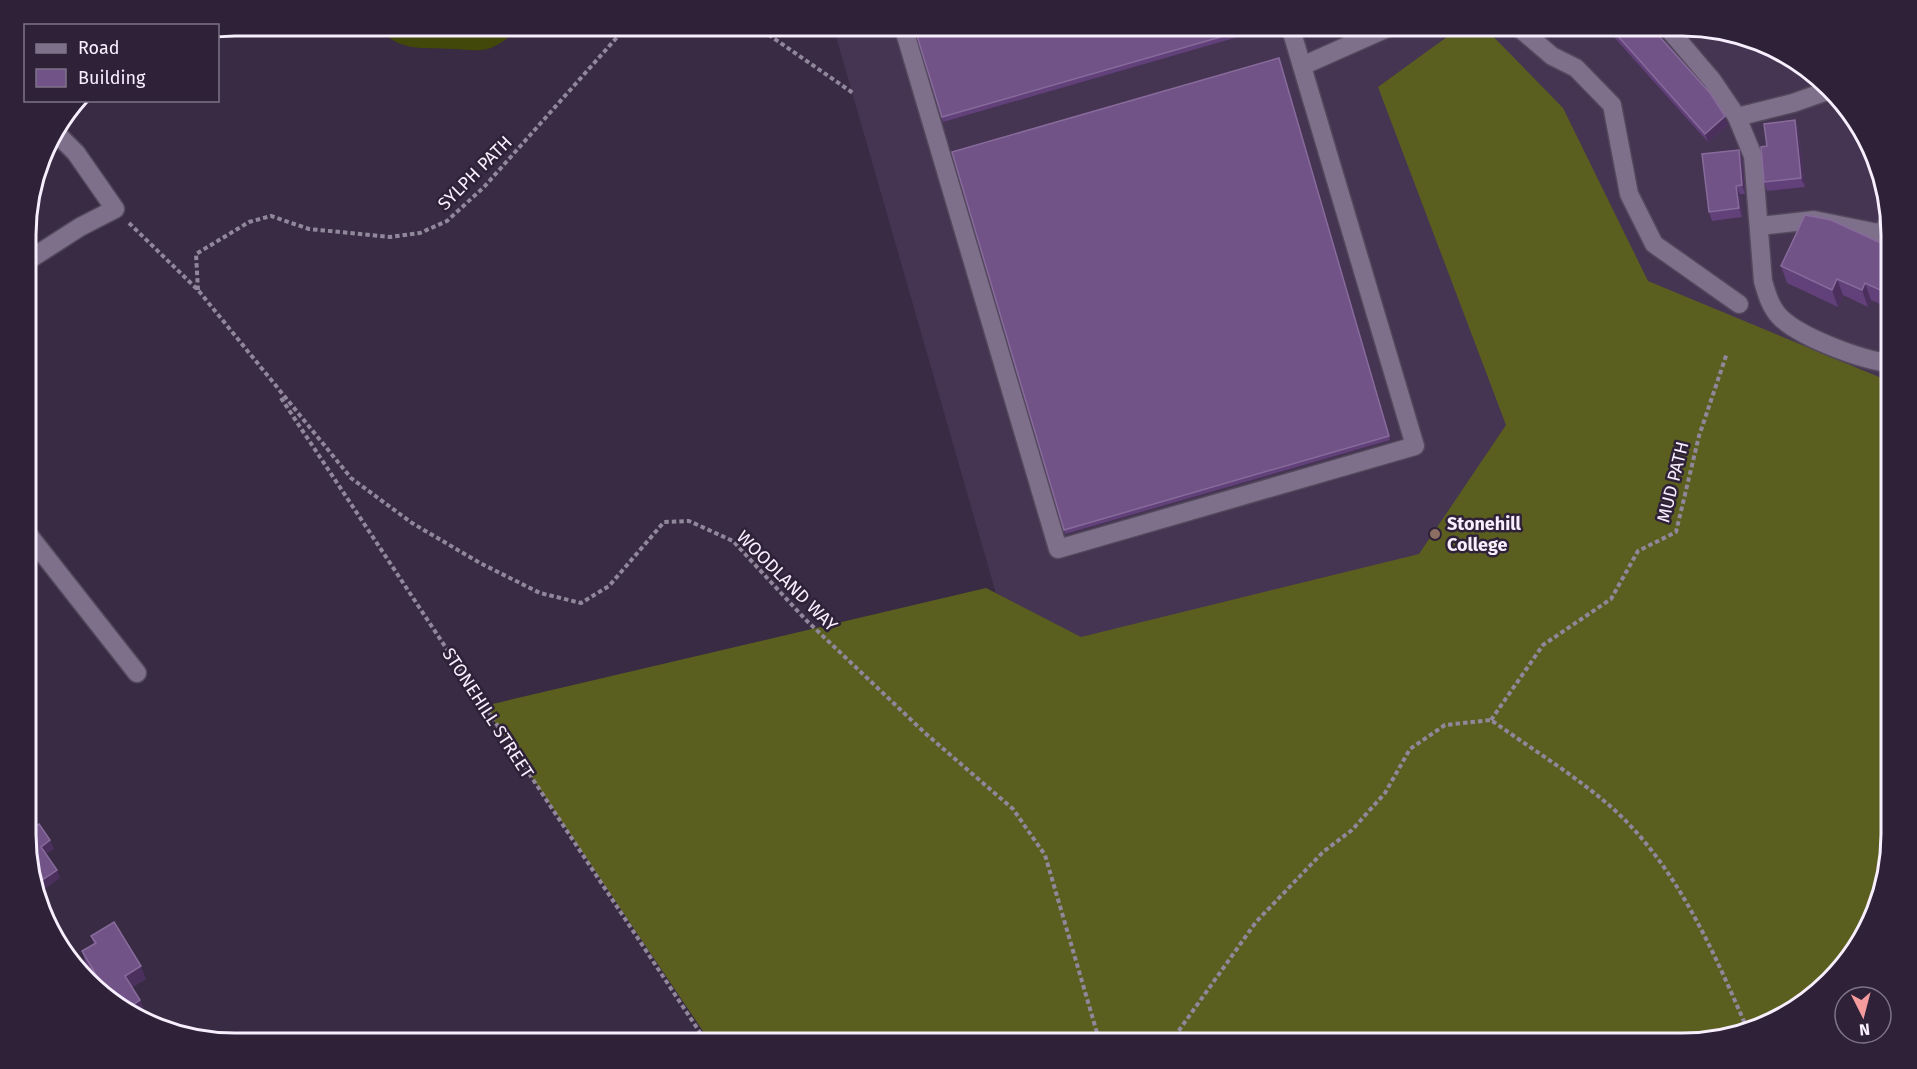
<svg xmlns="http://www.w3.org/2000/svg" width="1917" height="1069" viewBox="0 0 1917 1069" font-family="'Fira Sans',sans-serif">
  <rect width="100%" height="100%" fill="#382b43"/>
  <polygon fill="#453452" points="833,26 1682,26 1786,53 1856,119 1891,221 1891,847 1864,938 1798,1008 1695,1043 1125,1043"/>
  <path fill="#42470a" d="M376,26H522C512,34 500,46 487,49C476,52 465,49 454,49C420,47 401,53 376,26Z"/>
  <polygon fill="#5a5f20" points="1462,26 1483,26 1563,108 1648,281 1891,382 1891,847 1864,938 1798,1008 1695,1043 711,1043 484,706 986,588 1081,637 1419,554 1506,425 1378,87"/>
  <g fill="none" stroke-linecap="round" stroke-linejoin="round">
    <defs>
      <g id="minor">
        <polyline points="903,26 1058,549 1415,446 1290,26"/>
        <polyline points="1517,26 1552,56 1576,68 1612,105 1629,194 1654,244 1739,304"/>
        <polyline points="1666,26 1712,80 1737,117 1793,103 1827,91"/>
        <polyline points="1302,66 1392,26"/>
        <path d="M1737,117L1753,156L1763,281C1767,295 1771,309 1782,319C1803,338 1863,361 1891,363"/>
        <polyline points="1760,226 1814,220 1878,233 1885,229 1890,217"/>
        <polyline points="27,261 80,227 115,209 76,153 55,132"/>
        <polyline points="27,533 137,673"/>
      </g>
    </defs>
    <use href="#minor" stroke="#53485c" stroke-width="21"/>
    <g stroke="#91879b" stroke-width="4" stroke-dasharray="4.5 3" stroke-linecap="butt">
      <polyline points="756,26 853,93"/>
      <polyline points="626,30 633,26"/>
      <polyline points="129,223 198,290 351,478 412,523 480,563 540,593 581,603 609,586 664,522 689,521 733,541 806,620 925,733 1013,809 1045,855 1100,1043"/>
      <polyline points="198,290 196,254 249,222 271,216 309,229 390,237 420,233 447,221 484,187 627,26"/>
      <polyline points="281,398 707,1043"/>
      <polyline points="1491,720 1543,645 1611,599 1638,551 1676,532 1699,436 1727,353"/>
      <path d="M1170,1043L1256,922L1323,852L1352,830L1385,793L1410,749L1445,725L1491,720C1530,748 1573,774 1610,806C1675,863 1712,948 1746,1026"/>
    </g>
    <use href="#minor" stroke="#7e6f8a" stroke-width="18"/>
  </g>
  <g fill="#62407a">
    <polygon points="914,26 1268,26 1269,28 943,122"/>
    <polygon points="1604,26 1650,26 1728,124 1708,142"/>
    <polygon points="1279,58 1390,440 1065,534 952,152"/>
    <polygon points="1795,120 1798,129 1805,187 1767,191 1764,182 1767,146"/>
    <polygon points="1739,150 1742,158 1745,194 1740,194 1742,217 1712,221 1709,212"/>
    <polygon points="1891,229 1891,309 1871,300 1868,307 1843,295 1838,307 1787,283 1781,266 1881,243"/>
    <polygon points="91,936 146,979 132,987 140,1000 145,1013 95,979 86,964 82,951 94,944"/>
  </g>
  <g fill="#4b305e">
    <polygon points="1725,116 1728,124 1708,142 1705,134"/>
    <polygon points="1795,120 1798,129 1805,187 1801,178"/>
    <polygon points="1739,150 1742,158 1745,194 1742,185"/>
    <polygon points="1736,186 1740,194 1742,217 1739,208"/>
    <polygon points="1837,279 1843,295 1838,307 1832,290"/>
    <polygon points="1865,283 1871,300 1868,307 1862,290"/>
    <polygon points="27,381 30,389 27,391"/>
    <polygon points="50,840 54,849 44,855 41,847"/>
    <polygon points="57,870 60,878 39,893 36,884"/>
    <polygon points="141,966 146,979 130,989 125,976"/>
    <polygon points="140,1000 145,1013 138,1017 131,1016 125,1010"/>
  </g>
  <g fill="#725388" stroke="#876b9b" stroke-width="1.5">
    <polygon points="914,26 1259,26 942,117"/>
    <polygon points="1609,26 1650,26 1710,93 1725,116 1705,134"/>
    <polygon points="1279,58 1389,436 1064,530 952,152"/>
    <polygon points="1795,120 1801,178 1764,182 1761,147 1767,146 1764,124"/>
    <polygon points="1739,150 1742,185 1736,186 1739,208 1709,212 1702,154"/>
    <polygon points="1805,215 1831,220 1881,243 1888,228 1891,229 1891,291 1889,294 1865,283 1862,290 1837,279 1832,290 1781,266"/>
    <polygon points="39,824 50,840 41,847 57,870 36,884 27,861 27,832"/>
    <polygon points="114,922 141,966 125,976 140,1000 125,1010 95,982 94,980 98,978 82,951 96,943 91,936"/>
  </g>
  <circle fill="#8d6e63" stroke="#2e2138" stroke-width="2" cx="1435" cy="534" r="6"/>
  <g text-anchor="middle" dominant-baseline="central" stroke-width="5" stroke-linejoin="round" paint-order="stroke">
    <g font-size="18" fill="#f7effe" stroke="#2e2138">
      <text transform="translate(475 173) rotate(-45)">SYLPH PATH</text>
      <text transform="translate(1673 482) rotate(-76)">MUD PATH</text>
      <text transform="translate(787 581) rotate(45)">WOODLAND WAY</text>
      <text transform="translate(488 713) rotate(57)">STONEHILL STREET</text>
    </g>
    <g font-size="18" font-weight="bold" fill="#f7effe" stroke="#2e2138" text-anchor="start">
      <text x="1447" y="524">Stonehill<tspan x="1447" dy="21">College</tspan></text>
    </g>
  </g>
  <path d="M0 0H1917V1069H0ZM235 36H1682A199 199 0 0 1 1881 235V834A199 199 0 0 1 1682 1033H235A199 199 0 0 1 36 834V235A199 199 0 0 1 235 36Z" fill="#2e2138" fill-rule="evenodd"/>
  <path fill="none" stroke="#f7effe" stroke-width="3" d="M235 36H1682A199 199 0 0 1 1881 235V834A199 199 0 0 1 1682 1033H235A199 199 0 0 1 36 834V235A199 199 0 0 1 235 36Z"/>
  <rect x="24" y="24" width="195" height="78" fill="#2e2138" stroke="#7e7387" stroke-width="1.5"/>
  <rect x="36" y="44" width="30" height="9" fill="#7e6f8a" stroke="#7e7387" stroke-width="1.5"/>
  <text x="78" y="54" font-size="18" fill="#f7effe">Road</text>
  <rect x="36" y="69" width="30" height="18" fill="#725388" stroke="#7e7387" stroke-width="1.5"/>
  <text x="78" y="84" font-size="18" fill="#f7effe">Building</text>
  <g transform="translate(1863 1015) rotate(174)"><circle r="28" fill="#2e2138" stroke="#7e7387" stroke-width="1.5"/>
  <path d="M0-4.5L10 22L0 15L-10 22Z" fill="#f59b9e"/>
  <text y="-9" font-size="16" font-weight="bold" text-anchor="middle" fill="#f7effe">N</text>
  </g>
</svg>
